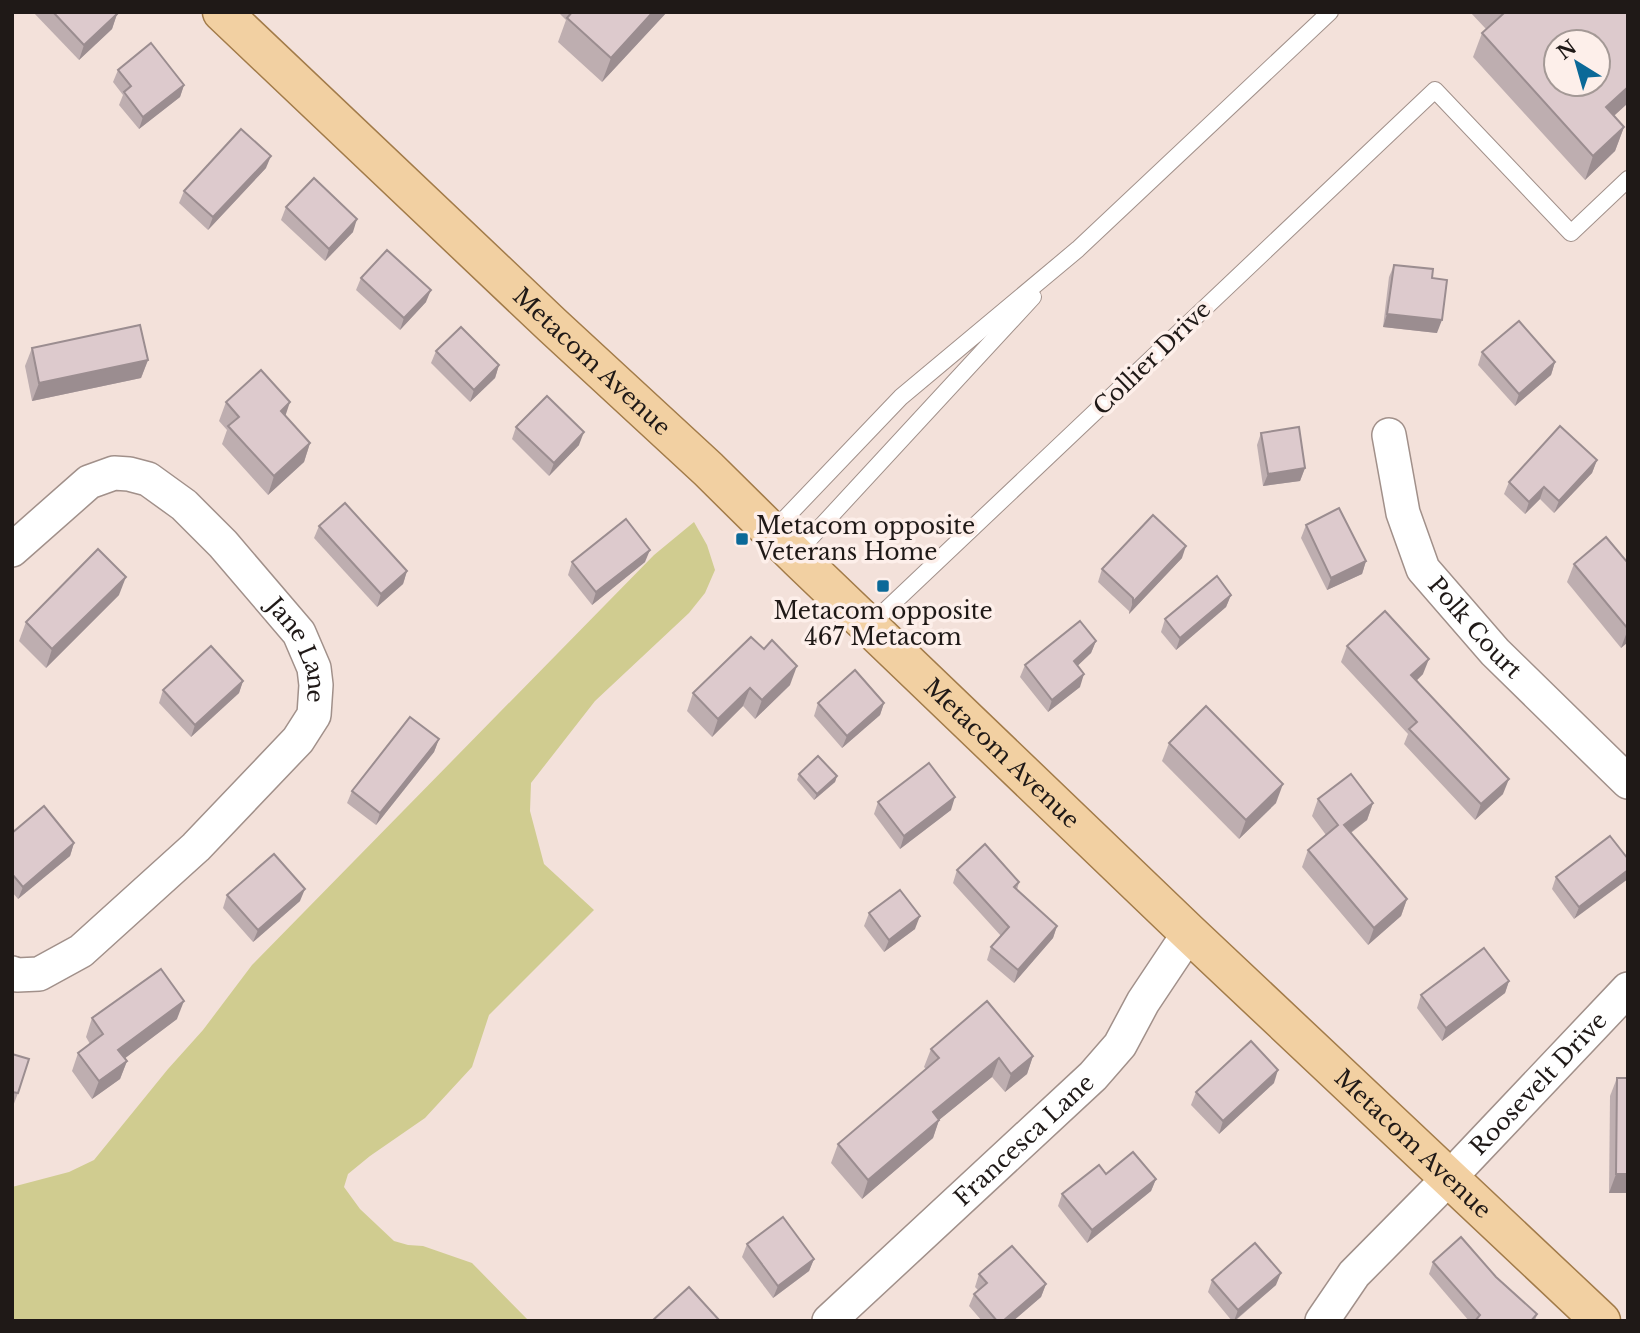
<svg xmlns="http://www.w3.org/2000/svg" width="1640" height="1333" viewBox="0 0 1640 1333" font-family="'Libre Baskerville',serif">
  <rect width="100%" height="100%" fill="#f3e1da"/>
  <polygon fill="#d0cc90" points="694,522 707,545 715,570 705,593 689,613 595,701 531,783 530,811 544,864 594,910 489,1015 472,1067 425,1118 370,1156 348,1174 344,1187 360,1209 394,1241 408,1245 423,1246 472,1263 529,1321 12,1321 12,1187 69,1172 94,1160 168,1069 203,1030 252,965 654,555"/>
  <g fill="none" stroke-linecap="round" stroke-linejoin="round">
    <defs>
      <g id="service">
        <polyline points="772,532 901,397 1078,249 1330,12"/>
        <polyline points="799,558 803,546 1033,297"/>
        <polyline points="869,626 1435,90 1571,233 1628,179"/>
      </g>
      <g id="minor">
        <path id="s1" d="M1389,435L1403,513L1423,569L1495,652L1628,782"/>
        <path id="s2" d="M12,550L89,482L114,473L129,474L148,479L184,505L223,544L299,633L314,668L316,685L314,715L298,740L196,847L81,951L39,974L17,975L12,973"/>
        <path id="s3" d="M829,1321L1093,1076L1120,1045L1143,1002L1189,933"/>
        <path id="s4" d="M1322,1321L1354,1274L1450,1177L1628,989"/>
      </g>
      <g id="primary">
        <path id="s5" d="M222,12L552,325L708,469L799,559L1189,933L1601,1321"/>
      </g>
    </defs>
    <use href="#service" stroke="#a1908a" stroke-width="18"/>
    <use href="#minor" stroke="#a1908a" stroke-width="36"/>
    <use href="#primary" stroke="#a27b49" stroke-width="41"/>
    <use href="#service" stroke="#fff" stroke-width="16"/>
    <use href="#minor" stroke="#fff" stroke-width="33"/>
    <use href="#primary" stroke="#f2d0a2" stroke-width="38"/>
  </g>
  <g fill="#beaeb0">
    <polygon points="33,12 116,12 117,14 112,29 79,60"/>
    <polygon points="558,12 667,12 602,82 558,42 566,20"/>
    <polygon points="1470,12 1628,12 1628,103 1614,116 1624,127 1615,151 1585,180 1473,57 1482,33 1486,29"/>
    <polygon points="118,70 184,85 180,97 139,129 119,105 123,95 113,82"/>
    <polygon points="266,168 208,230 179,203 184,191"/>
    <polygon points="286,207 353,232 325,261 281,220"/>
    <polygon points="1394,265 1432,278 1437,333 1383,327 1389,277"/>
    <polygon points="361,278 426,302 400,330 356,290"/>
    <polygon points="32,348 148,360 141,378 32,401 25,366"/>
    <polygon points="436,351 499,365 495,378 470,402 431,363"/>
    <polygon points="1482,352 1555,362 1551,375 1515,406 1478,365"/>
    <polygon points="226,402 285,416 310,443 304,462 268,495 222,444 227,430 219,421"/>
    <polygon points="516,427 579,445 549,476 512,439"/>
    <polygon points="1261,433 1305,468 1300,481 1263,486 1257,445"/>
    <polygon points="1597,460 1592,473 1554,513 1540,499 1525,514 1504,494 1509,482"/>
    <polygon points="1306,525 1366,561 1362,574 1327,590 1301,538"/>
    <polygon points="319,526 407,571 403,584 377,607 314,538"/>
    <polygon points="1182,558 1129,614 1129,611 1098,582 1102,569"/>
    <polygon points="572,562 645,562 592,605 568,575"/>
    <polygon points="1628,563 1628,642 1621,648 1567,582 1574,564"/>
    <polygon points="119,595 46,668 19,641 26,622"/>
    <polygon points="1231,595 1226,607 1176,650 1161,632 1165,619"/>
    <polygon points="1096,641 1091,653 1077,666 1080,687 1048,712 1020,677 1025,665"/>
    <polygon points="1347,646 1423,674 1417,680 1503,794 1475,820 1404,744 1408,734 1341,662"/>
    <polygon points="243,681 239,693 191,737 159,703 163,690"/>
    <polygon points="790,685 755,719 743,706 712,737 687,711 693,693"/>
    <polygon points="818,703 884,703 880,715 842,748 814,716"/>
    <polygon points="439,739 434,752 376,825 347,803 352,791"/>
    <polygon points="1169,743 1276,803 1239,839 1162,761"/>
    <polygon points="799,774 837,776 835,782 814,800 797,780"/>
    <polygon points="1318,799 1373,803 1367,820 1351,833 1407,899 1401,916 1368,945 1302,867 1308,850 1326,835 1312,816"/>
    <polygon points="878,802 951,810 900,849 874,814"/>
    <polygon points="12,833 74,843 70,856 18,899 12,892"/>
    <polygon points="1610,836 1574,919 1552,889 1556,877"/>
    <polygon points="957,870 1019,882 1017,890 1057,926 1053,938 1014,983 987,960 991,947 1001,936 953,883"/>
    <polygon points="227,895 300,901 253,942 223,908"/>
    <polygon points="869,913 915,929 884,952 864,926"/>
    <polygon points="1509,981 1505,993 1442,1041 1417,1008 1421,995"/>
    <polygon points="92,1018 177,1019 125,1058 127,1061 120,1079 92,1099 72,1071 78,1053 90,1044 86,1037"/>
    <polygon points="931,1049 1033,1056 1027,1074 1005,1092 992,1077 939,1120 933,1138 862,1199 831,1163 838,1144 926,1069 924,1067"/>
    <polygon points="12,1054 18,1093 12,1109"/>
    <polygon points="1617,1078 1628,1078 1628,1193 1609,1193 1610,1096"/>
    <polygon points="1274,1083 1219,1134 1191,1105 1196,1092"/>
    <polygon points="1106,1174 1156,1179 1151,1191 1087,1243 1058,1206 1062,1194"/>
    <polygon points="747,1244 814,1259 809,1271 773,1298 742,1257"/>
    <polygon points="1433,1262 1496,1277 1537,1314 1535,1321 1469,1321 1429,1274"/>
    <polygon points="979,1274 1046,1284 1041,1297 1013,1321 982,1321 969,1306 974,1294 978,1290 975,1287"/>
    <polygon points="1212,1280 1276,1285 1235,1321 1232,1321 1208,1292"/>
  </g>
  <g fill="#9b8d90">
    <polygon points="653,12 667,12 602,82 611,58"/>
    <polygon points="117,14 112,29 79,60 84,45"/>
    <polygon points="184,85 180,97 139,129 143,117"/>
    <polygon points="1628,87 1628,103 1597,131 1606,107"/>
    <polygon points="1624,127 1615,151 1585,180 1593,156"/>
    <polygon points="271,156 266,168 208,230 213,217"/>
    <polygon points="357,219 353,232 325,261 329,249"/>
    <polygon points="431,290 426,302 400,330 404,318"/>
    <polygon points="1387,314 1442,320 1437,333 1383,327"/>
    <polygon points="148,360 141,378 32,401 39,383"/>
    <polygon points="1555,362 1551,375 1515,406 1519,394"/>
    <polygon points="499,365 495,378 470,402 474,390"/>
    <polygon points="290,402 284,420 281,411"/>
    <polygon points="584,432 579,445 549,476 554,463"/>
    <polygon points="310,443 304,462 268,495 274,476"/>
    <polygon points="1597,460 1592,473 1554,513 1559,501"/>
    <polygon points="1305,468 1300,481 1263,486 1268,474"/>
    <polygon points="1544,487 1540,499 1525,514 1529,502"/>
    <polygon points="1186,546 1182,558 1129,614 1133,602"/>
    <polygon points="650,550 645,562 592,605 596,592"/>
    <polygon points="1366,561 1362,574 1327,590 1331,578"/>
    <polygon points="407,571 403,584 377,607 381,594"/>
    <polygon points="126,577 119,595 46,668 52,649"/>
    <polygon points="1231,595 1226,607 1176,650 1180,638"/>
    <polygon points="1628,629 1628,642 1621,648"/>
    <polygon points="1096,641 1091,653 1069,674 1074,661"/>
    <polygon points="1429,659 1423,674 1406,691 1411,675"/>
    <polygon points="797,666 790,685 755,719 762,700"/>
    <polygon points="1084,674 1080,687 1048,712 1052,700"/>
    <polygon points="243,681 239,693 191,737 195,725"/>
    <polygon points="750,688 743,706 712,737 718,719"/>
    <polygon points="884,703 880,715 842,748 847,736"/>
    <polygon points="439,739 434,752 376,825 380,813"/>
    <polygon points="837,776 835,782 814,800 817,794"/>
    <polygon points="1509,779 1503,794 1475,820 1481,804"/>
    <polygon points="1283,784 1276,803 1239,839 1246,820"/>
    <polygon points="955,797 951,810 900,849 904,836"/>
    <polygon points="1373,803 1367,820 1338,842 1344,825"/>
    <polygon points="74,843 70,856 18,899 23,887"/>
    <polygon points="1628,870 1628,879 1574,919 1579,907"/>
    <polygon points="305,889 300,901 253,942 258,930"/>
    <polygon points="1407,899 1401,916 1368,945 1374,928"/>
    <polygon points="920,916 915,929 884,952 889,940"/>
    <polygon points="1057,926 1053,938 1014,983 1018,970"/>
    <polygon points="1509,981 1505,993 1442,1041 1446,1028"/>
    <polygon points="184,1001 177,1019 112,1068 118,1050"/>
    <polygon points="1033,1056 1027,1074 1005,1092 1011,1074"/>
    <polygon points="999,1058 992,1077 939,1120 933,1138 862,1199 868,1180 933,1112"/>
    <polygon points="127,1061 120,1079 92,1099 99,1081"/>
    <polygon points="1278,1070 1274,1083 1219,1134 1223,1121"/>
    <polygon points="1616,1174 1628,1174 1628,1193 1609,1193"/>
    <polygon points="1156,1179 1151,1191 1087,1243 1092,1230"/>
    <polygon points="814,1259 809,1271 773,1298 778,1286"/>
    <polygon points="1281,1273 1276,1285 1234,1321 1238,1310"/>
    <polygon points="1046,1284 1041,1297 1013,1321 1003,1321"/>
  </g>
  <g fill="#ddcacd" stroke="#9b8d90" stroke-width="2" fill-rule="evenodd">
    <polygon points="53,12 116,12 117,14 84,45"/>
    <polygon points="572,12 653,12 611,58 567,18"/>
    <path d="M1501,12H1628V87L1606,107L1624,127L1593,156L1482,33L1503,14ZM1556,42H1598V84H1556Z"/>
    <polygon points="151,43 184,85 143,117 124,92 131,86 118,70"/>
    <polygon points="241,129 271,156 213,217 184,191"/>
    <polygon points="314,178 357,219 329,249 286,207"/>
    <polygon points="387,250 431,290 404,318 361,278"/>
    <polygon points="1394,265 1433,269 1432,278 1447,280 1442,320 1387,314"/>
    <polygon points="1519,321 1555,362 1519,394 1482,352"/>
    <polygon points="140,325 148,360 39,383 32,348"/>
    <polygon points="461,327 499,365 474,390 436,351"/>
    <polygon points="261,370 290,402 281,411 310,443 274,476 228,426 239,417 226,402"/>
    <polygon points="547,396 584,432 554,463 516,427"/>
    <polygon points="1560,426 1597,460 1559,501 1544,487 1529,502 1509,482"/>
    <polygon points="1299,427 1305,468 1268,474 1261,433"/>
    <polygon points="345,503 407,571 381,594 319,526"/>
    <polygon points="1339,508 1366,561 1331,578 1306,525"/>
    <polygon points="1153,515 1186,546 1133,602 1133,598 1102,569"/>
    <polygon points="626,519 650,550 596,592 572,562"/>
    <polygon points="1606,537 1628,563 1628,629 1574,564"/>
    <polygon points="98,549 126,577 52,649 26,622"/>
    <polygon points="1217,576 1231,595 1180,638 1165,619"/>
    <polygon points="1385,611 1429,659 1411,675 1509,779 1481,804 1409,729 1417,722 1347,646"/>
    <polygon points="1080,621 1096,641 1074,661 1084,674 1052,700 1025,665"/>
    <polygon points="751,637 764,649 772,640 797,666 762,700 750,688 718,719 693,693"/>
    <polygon points="211,646 243,681 195,725 163,690"/>
    <polygon points="855,670 884,703 847,736 818,703"/>
    <polygon points="1206,706 1283,784 1246,820 1169,743"/>
    <polygon points="410,717 439,739 380,813 352,791"/>
    <polygon points="818,756 837,776 817,794 799,774"/>
    <polygon points="929,763 955,797 904,836 878,802"/>
    <polygon points="1351,774 1373,803 1344,825 1407,899 1374,928 1308,850 1338,825 1318,799"/>
    <polygon points="44,806 74,843 23,887 12,874 12,833"/>
    <polygon points="1610,836 1628,859 1628,870 1579,907 1556,877"/>
    <polygon points="985,844 1019,882 1014,887 1057,926 1018,970 991,947 1009,927 957,870"/>
    <polygon points="274,854 305,889 258,930 227,895"/>
    <polygon points="900,890 920,916 889,940 869,913"/>
    <polygon points="1484,948 1509,981 1446,1028 1421,995"/>
    <polygon points="161,969 184,1001 118,1050 127,1061 99,1081 78,1053 103,1034 92,1018"/>
    <polygon points="987,1001 1033,1056 1011,1074 999,1058 933,1112 939,1120 868,1180 838,1144 939,1058 931,1049"/>
    <polygon points="1251,1041 1278,1070 1223,1121 1196,1092"/>
    <polygon points="12,1054 29,1059 18,1093 12,1092"/>
    <polygon points="1617,1078 1628,1078 1628,1174 1616,1174"/>
    <polygon points="1133,1152 1156,1179 1092,1230 1062,1194 1099,1165 1106,1174"/>
    <polygon points="783,1217 814,1259 778,1286 747,1244"/>
    <polygon points="1461,1237 1496,1277 1537,1314 1531,1321 1475,1321 1480,1315 1433,1262"/>
    <polygon points="1255,1243 1281,1273 1238,1310 1212,1280"/>
    <polygon points="1012,1246 1046,1284 1003,1321 997,1321 974,1294 987,1283 979,1274"/>
    <polygon points="689,1287 720,1321 652,1321"/>
  </g>
  <g fill="#0b6998" stroke="#fdefea" stroke-width="2.5">
    <rect x="735" y="532" width="14" height="14" rx="3.5"/>
    <rect x="876" y="579" width="14" height="14" rx="3.5"/>
  </g>
  <g text-anchor="middle" dominant-baseline="central" stroke-width="7" stroke-linejoin="round" paint-order="stroke">
    <g font-size="23" fill="#1f1917" stroke="#fdefea">
      <text transform="translate(1152 358) rotate(-44)">Collier Drive</text>
      <text stroke="none"><textPath href="#s5" startOffset="509">Metacom Avenue</textPath></text>
      <text stroke="none"><textPath href="#s1" startOffset="217">Polk Court</textPath></text>
      <text stroke="none"><textPath href="#s2" startOffset="396">Jane Lane</textPath></text>
      <text stroke="none"><textPath href="#s5" startOffset="1076">Metacom Avenue</textPath></text>
      <text stroke="none"><textPath href="#s4" startOffset="322">Roosevelt Drive</textPath></text>
      <text stroke="none"><textPath href="#s3" startOffset="266">Francesca Lane</textPath></text>
      <text stroke="none"><textPath href="#s5" startOffset="1643">Metacom Avenue</textPath></text>
    </g>
    <g font-size="23" fill="#1f1917" stroke="#fdefea" text-anchor="start">
      <text x="756" y="526">Metacom opposite<tspan x="756" dy="26">Veterans Home</tspan></text>
      <text x="883" y="611" text-anchor="middle">Metacom opposite<tspan x="883" dy="26">467 Metacom</tspan></text>
    </g>
  </g>
  <rect width="1640" height="1333" fill="none" stroke="#1f1917" stroke-width="28"/>
  <g transform="translate(1577 63) rotate(323)"><circle r="33" fill="#fdefea" stroke="#a49996" stroke-width="2"/>
  <path d="M0-5L12 26L0 18L-12 26Z" fill="#0b6998"/>
  <text y="-10" font-size="19" font-weight="bold" text-anchor="middle" fill="#1f1917">N</text>
  </g>
</svg>
